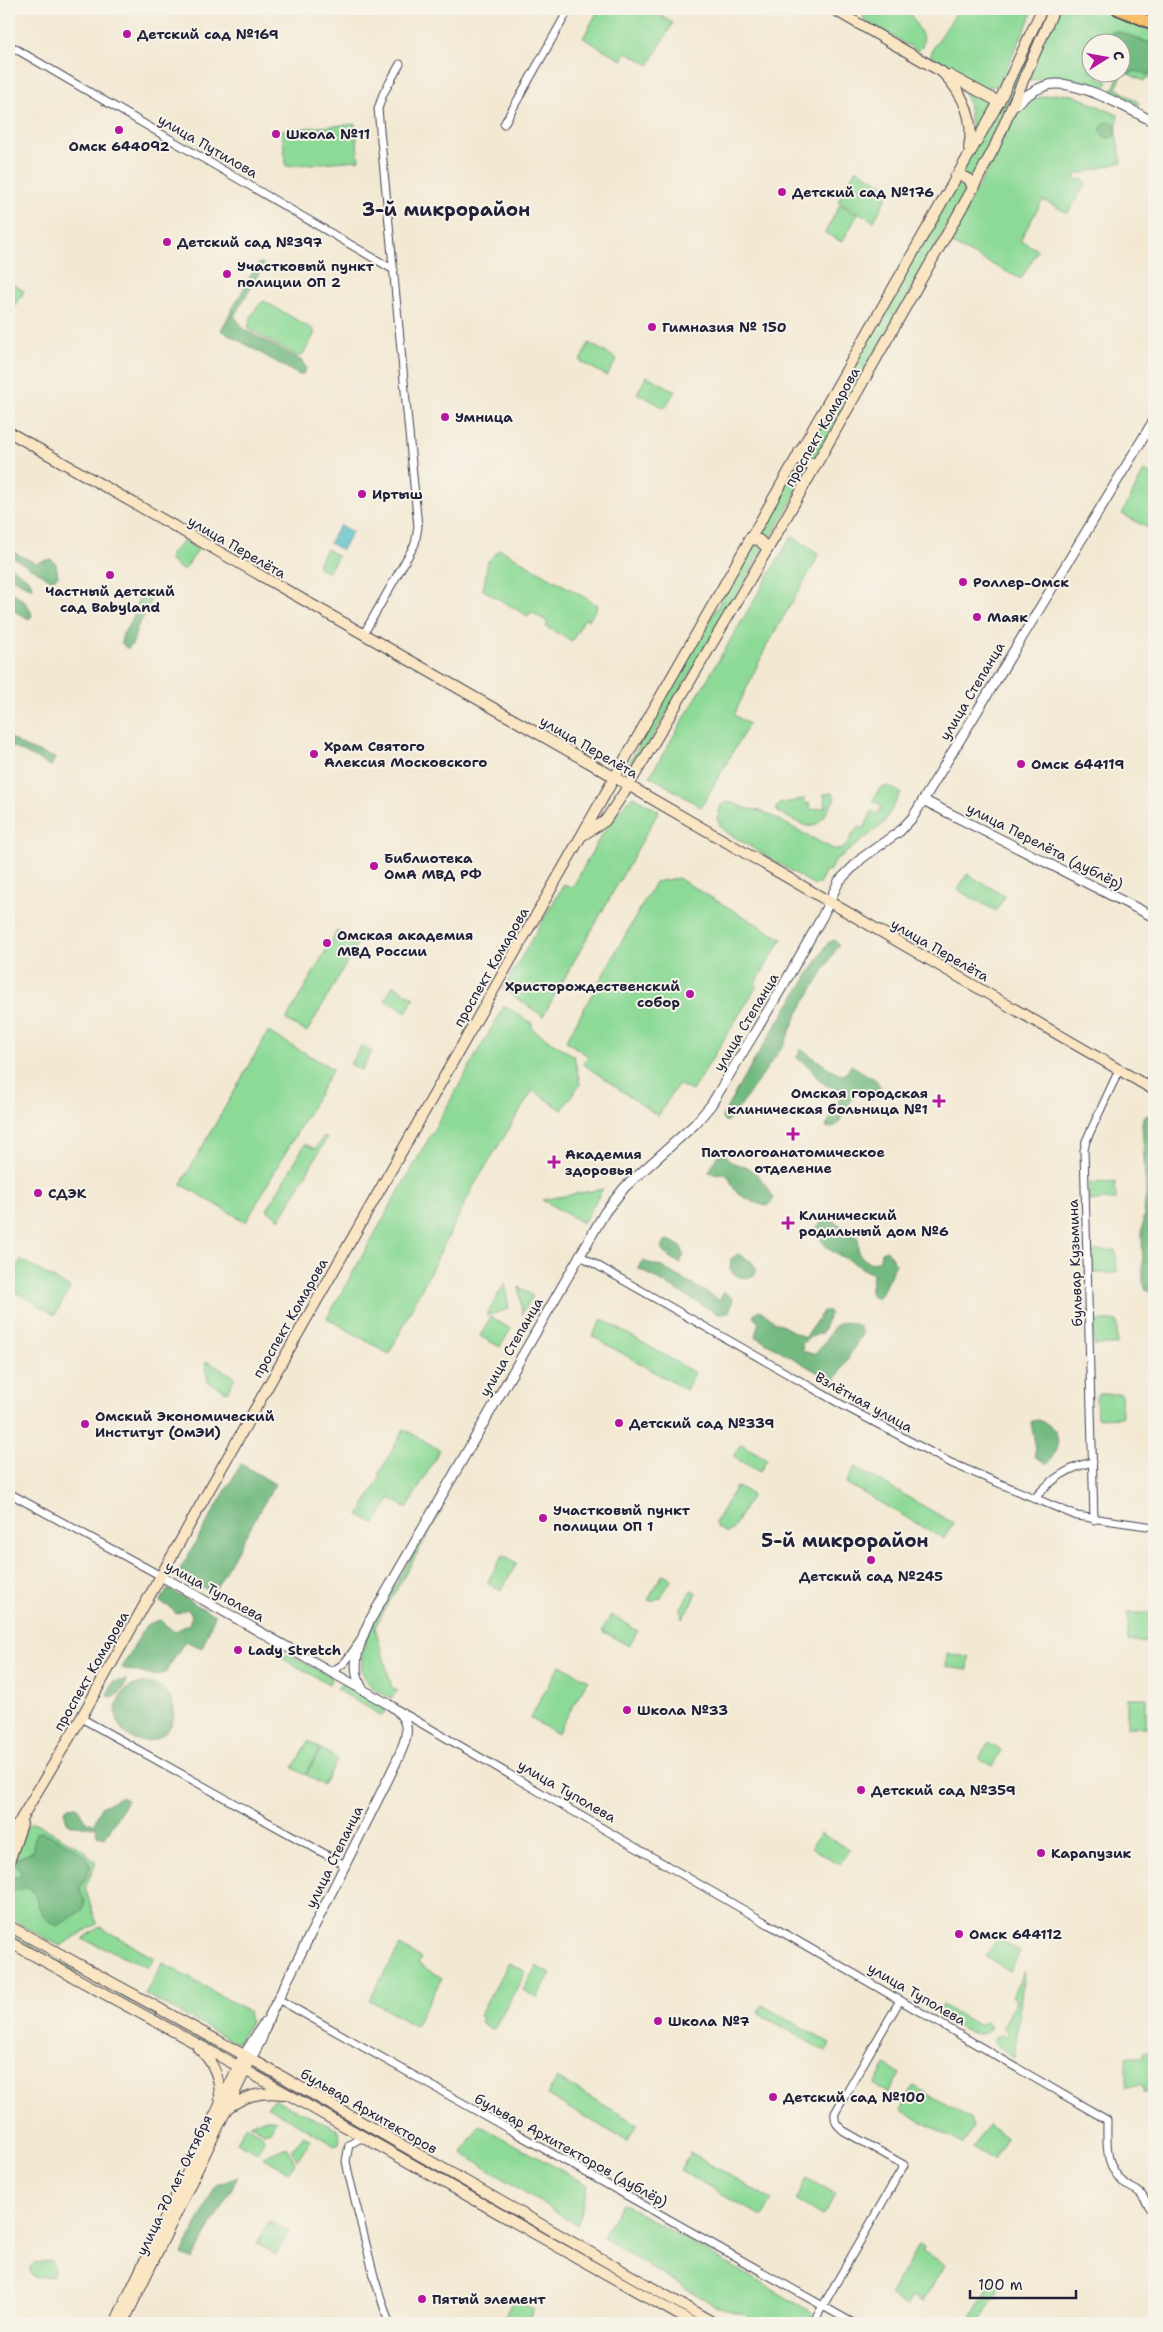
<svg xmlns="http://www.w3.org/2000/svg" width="1163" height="2332" viewBox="0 0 1163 2332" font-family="'Shantell Sans',sans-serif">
  <rect width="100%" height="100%" fill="#f7f3e8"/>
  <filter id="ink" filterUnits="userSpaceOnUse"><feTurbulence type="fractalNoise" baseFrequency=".02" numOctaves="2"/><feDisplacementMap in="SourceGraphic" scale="10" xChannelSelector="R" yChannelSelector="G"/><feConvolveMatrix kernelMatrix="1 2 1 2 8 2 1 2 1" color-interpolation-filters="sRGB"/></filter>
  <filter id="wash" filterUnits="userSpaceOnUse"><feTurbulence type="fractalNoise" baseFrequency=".0096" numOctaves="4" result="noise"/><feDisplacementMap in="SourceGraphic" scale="20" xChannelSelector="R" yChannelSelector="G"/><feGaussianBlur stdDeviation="1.12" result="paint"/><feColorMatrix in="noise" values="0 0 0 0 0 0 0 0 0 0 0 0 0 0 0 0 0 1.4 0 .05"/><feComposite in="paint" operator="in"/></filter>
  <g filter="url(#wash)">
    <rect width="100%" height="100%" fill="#f3e9d3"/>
    <g fill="#8dda97" stroke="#587e69">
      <polygon points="599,9 648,9 673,23 649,65 627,52 622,60 583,38"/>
      <path d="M862,9H911C910,25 934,38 918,51L864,20Z"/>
      <polygon points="959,9 1034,9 1000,83 996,86 985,88 930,58 933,48"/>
      <polygon points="1046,9 1049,9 991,145 968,190 768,543 764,538 757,537"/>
      <polygon points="1056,9 1099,9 1154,31 1154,76 1151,78 1147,77 1144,81 1124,72 1116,88 1139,103 1138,105 1111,95 1118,77 1109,73 1120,72 1120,42 1090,42 1090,72 1101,73 1098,77 1108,82 1103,90 1057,77 1029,80"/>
      <polygon points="961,87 984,99 987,105 972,133 968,101"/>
      <polygon points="1054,94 1073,95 1118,115 1116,134 1122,162 1075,175 1077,181 1082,179 1086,183 1068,213 1043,200 1020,240 1038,250 1021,279 948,242 995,156 1012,120 1021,107 1037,98"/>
      <polygon points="355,124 359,160 286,166 282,130"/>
      <polygon points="856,169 891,189 874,221 838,201"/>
      <polygon points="840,204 858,214 842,242 825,233"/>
      <polygon points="9,282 24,291 16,306 9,302"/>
      <path d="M264,301L314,330V335L302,356H296L249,329C247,321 257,304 264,301Z"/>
      <polygon points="589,343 617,359 607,376 580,361"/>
      <polygon points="647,376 675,391 665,408 637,393"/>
      <polygon points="1144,471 1154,476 1154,531 1122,514"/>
      <polygon points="792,536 818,553 815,563 767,645 734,715 749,724 701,807 650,776"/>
      <polygon points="184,540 198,550 185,569 182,570 169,560 170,555"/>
      <polygon points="757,542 763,550 630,774 627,774 626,768 753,544"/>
      <polygon points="326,549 338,556 328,573 317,566"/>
      <polygon points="500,549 598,605 589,620 585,618 572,641 546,627 548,622 531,612 528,616 483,590 488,561"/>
      <path d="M888,786L901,793L883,824L842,856L837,858L829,871L826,870L819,884L814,885L723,830L717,819L721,805L726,802L733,803L748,809L762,811L829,847C850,858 847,833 860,827L864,829L872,811L877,814L882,807L873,800L879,789Z"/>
      <path d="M832,793L835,798C814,835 814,831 778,812L776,808L779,804L804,799L805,804L809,803L811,810L826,807L824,794Z"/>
      <path d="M633,796L659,811L543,1016L503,989L564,884L572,888C590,857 606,820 633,796Z"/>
      <polygon points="967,874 1005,896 996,911 958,890"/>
      <polygon points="678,878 782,939 755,984 757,986 692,1091 678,1084 658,1116 583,1064 588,1056 566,1041 655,882"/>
      <polygon points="337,931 358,943 307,1032 286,1020"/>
      <polygon points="393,985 414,998 406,1012 385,1000"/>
      <polygon points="504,1006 532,1023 532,1029 574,1056 580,1084 562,1110 533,1090 473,1187 389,1354 327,1318"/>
      <polygon points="268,1032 333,1069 246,1222 181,1184"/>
      <polygon points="361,1046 372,1052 361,1070 350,1064"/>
      <polygon points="324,1136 327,1138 280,1219 267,1210 305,1144 315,1149"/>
      <polygon points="1115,1182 1116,1200 1089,1201 1089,1183"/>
      <polygon points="603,1189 583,1223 542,1200"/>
      <polygon points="1116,1250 1117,1273 1092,1273 1092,1251"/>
      <polygon points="21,1260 70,1288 55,1315 9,1288 9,1280"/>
      <polygon points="505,1283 509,1309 486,1316"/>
      <polygon points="519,1287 533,1296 522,1314"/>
      <polygon points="491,1317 511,1329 500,1347 480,1336"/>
      <polygon points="602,1319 695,1373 686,1390 592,1336"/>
      <polygon points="1095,1321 1117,1321 1117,1345 1094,1345 1093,1323"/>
      <polygon points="206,1361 235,1377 227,1392 208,1382 205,1364"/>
      <polygon points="1098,1394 1121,1394 1122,1417 1097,1418 1096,1397"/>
      <polygon points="404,1429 440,1450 407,1508 390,1498 375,1524 359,1515 381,1476 379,1474"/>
      <polygon points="741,1444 767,1459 760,1472 733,1457"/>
      <polygon points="855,1467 953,1523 944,1539 846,1483"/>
      <polygon points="735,1488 739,1487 750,1493 751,1497 732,1530 727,1533 717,1527 715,1523"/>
      <path d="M440,1508L442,1510L375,1627L392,1688L398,1691L391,1698C383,1693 373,1690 368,1683C355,1667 365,1641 372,1625Z"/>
      <polygon points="503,1555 517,1563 501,1591 487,1583"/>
      <polygon points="663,1574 672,1579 661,1597 651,1601 648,1600"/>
      <polygon points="691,1590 697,1593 682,1619 681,1608"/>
      <rect x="1128" y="1613" width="26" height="28"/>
      <polygon points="611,1615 638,1631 629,1646 602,1631"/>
      <polygon points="288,1654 332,1678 329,1684 282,1658"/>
      <polygon points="947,1654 969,1657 968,1670 946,1667"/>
      <polygon points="560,1665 588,1680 557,1734 530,1718"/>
      <polygon points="342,1684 386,1709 382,1716 336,1689"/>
      <rect x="1127" y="1698" width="19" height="29"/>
      <polygon points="308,1741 320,1748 305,1775 293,1768"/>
      <polygon points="988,1743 1001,1750 992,1766 979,1759"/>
      <polygon points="321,1749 338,1759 323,1785 306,1775"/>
      <polygon points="31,1823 36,1823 87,1852 86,1854 96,1862 85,1888 97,1924 60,1946 18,1923 9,1915 9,1877 25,1829"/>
      <polygon points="820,1833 849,1849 840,1864 811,1848"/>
      <polygon points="100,1927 154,1958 149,1967 82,1939"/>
      <polygon points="9,1934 231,2054 230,2056 9,1936"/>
      <polygon points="997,1938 1020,1952 1010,1971 986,1957"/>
      <polygon points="400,1946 421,1958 418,1964 442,1978 415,2026 369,2000"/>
      <polygon points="163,1963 248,2011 250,2022 239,2042 232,2041 145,1994"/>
      <polygon points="509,1963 526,1972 493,2030 481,2023 483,2019 479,2016"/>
      <polygon points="536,1966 550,1974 537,1998 523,1990"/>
      <polygon points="1024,1971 1014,2058 993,2042 996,2036 999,2037 1000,2034 1006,2036 1008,2033 1002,2029 1017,2000 1012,1997"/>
      <polygon points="762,2005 831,2044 826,2052 758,2013"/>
      <path d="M942,2005L978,2025L986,2022L990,2024V2029C978,2044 950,2021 936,2014Z"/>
      <polygon points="1143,2052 1154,2052 1154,2092 1143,2092 1143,2086 1126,2086 1126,2057 1143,2057"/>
      <polygon points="885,2065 900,2073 889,2093 874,2085"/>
      <polygon points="557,2078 637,2124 627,2141 547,2095"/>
      <polygon points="914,2086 970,2118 973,2127 963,2144 900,2110"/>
      <polygon points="274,2099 338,2130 340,2137 339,2143 335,2146 267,2106"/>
      <polygon points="267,2119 276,2120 271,2130 264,2132 250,2124"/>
      <polygon points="246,2125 262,2134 264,2141 257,2153 236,2142"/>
      <polygon points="479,2125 588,2185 577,2225 462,2153"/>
      <polygon points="987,2125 1007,2137 994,2160 973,2148"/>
      <polygon points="303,2136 311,2140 297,2160 292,2150"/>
      <polygon points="287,2147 295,2163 288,2172 263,2157"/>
      <polygon points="690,2153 772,2200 763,2217 680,2170"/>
      <polygon points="440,2172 562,2242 559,2243 442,2176"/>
      <polygon points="807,2178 836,2194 823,2216 795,2200"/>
      <polygon points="622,2203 813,2313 808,2323 759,2323 741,2313 719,2308 602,2238"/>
      <polygon points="270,2221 289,2232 276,2255 257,2244"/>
      <polygon points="919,2244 924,2247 922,2252 944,2264 923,2302 912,2296 906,2306 889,2296"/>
      <path d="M50,2261C56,2265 56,2272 51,2276L37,2278L31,2274L30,2267L34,2263Z"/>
      <polygon points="993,2278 999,2289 979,2323 968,2323"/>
      <polygon points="515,2299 534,2310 526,2323 501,2323"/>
    </g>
    <g fill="#72ba80" stroke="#4a6e5e">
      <path d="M1112,31C1126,31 1139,42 1154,43V69L1148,75L1137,71L1122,75L1120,42H1112Z"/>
      <circle cx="1109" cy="130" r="8"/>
      <polygon points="260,263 264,264 262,268 234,316 245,330 302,361 306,368 303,374 299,375 221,330 256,266"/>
      <polygon points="9,550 35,563 51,559 56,564 58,576 51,580 9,555"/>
      <polygon points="9,566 28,579 32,585 32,589 9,576"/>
      <path d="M9,590C19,597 30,603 32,616L29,619L9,608Z"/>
      <path d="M147,592L151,593C152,607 144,615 138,626C134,634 136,641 129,648H126L121,642L123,634L133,618L138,599L143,593Z"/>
      <polygon points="9,737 25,747 55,758 51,766 9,745"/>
      <path d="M834,940L839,944L797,1015L785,1043L733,1116L726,1122L722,1119L723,1115C754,1056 793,1001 828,943Z"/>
      <path d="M800,1049L840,1075L846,1074L851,1065L876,1080L881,1088L879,1095L871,1099L854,1093L839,1123L832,1128L826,1127L842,1094L839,1089C822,1086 819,1080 810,1068C807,1064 800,1061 797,1058Z"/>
      <polygon points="1146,1115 1154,1118 1154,1294 1146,1290 1143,1282 1142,1229 1146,1193 1142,1123 1143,1118"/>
      <path d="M722,1153L726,1155C728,1165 740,1163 749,1168C759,1174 768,1188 774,1199L767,1206C756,1204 739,1197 733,1187C730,1183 731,1179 728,1176C722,1172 715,1175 709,1172L718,1155Z"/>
      <path d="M830,1219L857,1236C863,1251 850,1254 872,1263L880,1260L881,1252L887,1250L896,1264L880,1296L874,1298L870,1293L873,1275L872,1273C864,1271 861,1267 854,1263C834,1252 826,1252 815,1229L823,1220Z"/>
      <path d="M669,1240L681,1247L684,1254L680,1263C671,1258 664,1256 662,1246L665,1241Z"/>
      <path d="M738,1254L752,1262L756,1269L755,1275C745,1280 736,1278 730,1269L731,1259Z"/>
      <polygon points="642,1261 660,1266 719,1300 724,1292 733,1299 729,1312 718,1314 638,1268"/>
      <path d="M760,1310L774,1321L805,1338L823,1311H829L830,1314L822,1333L808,1338L802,1344L803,1351L813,1354C833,1344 827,1311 859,1326L862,1334L834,1382L755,1336L759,1322L753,1317L757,1311Z"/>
      <path d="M1037,1420C1062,1427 1063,1445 1047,1464L1034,1456L1036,1449L1031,1423L1032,1421Z"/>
      <polygon points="241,1464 275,1484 213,1593 178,1573"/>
      <polygon points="168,1589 215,1615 202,1648 185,1641 165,1673 154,1676 122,1668 146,1625 160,1620 174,1632 189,1624 192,1615 187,1609 176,1614 170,1607 160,1602"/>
      <path d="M126,1680C125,1690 120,1694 111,1697L107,1695L113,1682Z"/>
      <circle cx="145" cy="1712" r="29"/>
      <path d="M120,1797L127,1800L105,1838L97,1835L96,1826C85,1829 81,1824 71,1825L67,1822L64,1811L68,1807L77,1806L87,1822L94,1824L101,1807Z"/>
      <path d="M40,1832C50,1833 90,1855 90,1865C90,1874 81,1882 80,1890L85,1901L82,1911L57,1926C41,1918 38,1905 33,1890L25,1888L15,1891L11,1889V1886L14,1878L21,1876V1872L16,1865L18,1858L32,1852L36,1833Z"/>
      <polygon points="238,2177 192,2260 182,2254 216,2185"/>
    </g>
    <polygon fill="#4ab9c3" stroke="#366e7f" points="340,525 352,532 342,550 329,543"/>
  </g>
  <g filter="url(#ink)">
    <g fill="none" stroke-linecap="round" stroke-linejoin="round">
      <defs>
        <g id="minor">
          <polyline points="9,45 394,270"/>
          <polyline points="504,124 569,9"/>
          <polyline points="363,635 415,544 418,527 378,109 383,94 400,64"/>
          <polyline points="579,1255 844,1406 951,1463 1077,1516 1154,1527"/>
          <polyline points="9,1493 161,1576"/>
          <path d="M1034,1499C1050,1480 1068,1467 1093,1462"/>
          <polyline points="1094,1520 1084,1150 1086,1141 1119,1070"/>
          <path d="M329,1671C345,1668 351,1653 360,1641"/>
          <path d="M398,1710L1107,2120C1107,2146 1104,2166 1126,2185C1131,2188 1136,2189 1140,2193C1146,2199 1147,2206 1154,2212"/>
          <polyline points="81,1718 345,1865"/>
          <polyline points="278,1999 853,2323"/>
          <polyline points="366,2139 359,2139 349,2145 346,2161 349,2176 375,2280 389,2323"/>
          <path d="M813,2323L904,2165L844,2131C837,2125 834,2123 835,2113L900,2000"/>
        </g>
        <g id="tertiary">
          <path d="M1012,107C1023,98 1034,89 1048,85C1076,78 1129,109 1154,122"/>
          <polyline points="923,800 1154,917"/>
          <path d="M161,1576L388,1704C420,1723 403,1746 391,1773L270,2015L261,2040L251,2059"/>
          <path d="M363,1690C349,1668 359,1644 369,1622L605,1212L625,1187L695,1124L711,1105L784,984L822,917L839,881L862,858L900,831L913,817L1154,420"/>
          <polyline points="244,2055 264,2023"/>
        </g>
        <g id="secondary">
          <path d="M833,9L942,72C963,93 975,118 969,148"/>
          <polyline points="949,75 999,102"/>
          <polyline points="955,177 960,175 969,179 973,188"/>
          <polyline points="9,432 602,770 1154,1090"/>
          <polyline points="799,452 808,464 817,463"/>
          <polyline points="749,539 759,540 768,549"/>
          <polyline points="583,835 605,821 629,785 783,523 973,188 994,148 1054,9"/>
          <polyline points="9,1839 81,1718 205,1497 999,102 1042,9"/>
          <polyline points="9,1862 22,1824"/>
          <polyline points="9,1926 244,2055 714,2323"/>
          <polyline points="9,1942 245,2070 693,2323"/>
          <path d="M198,2048C214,2062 220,2078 220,2099"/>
          <path d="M226,2109C245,2096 260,2091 283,2094"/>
          <polyline points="115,2323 241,2061"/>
          <polyline points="123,2323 248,2065"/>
        </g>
        <polyline id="primary" points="1118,9 1154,24"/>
      </defs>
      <use href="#minor" stroke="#414052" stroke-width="9"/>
      <use href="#tertiary" stroke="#414052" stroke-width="11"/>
      <use href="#secondary" stroke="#414052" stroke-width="12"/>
      <use href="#primary" stroke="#414052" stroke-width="14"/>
      <use href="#minor" stroke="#fff" stroke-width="7"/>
      <use href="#tertiary" stroke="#fff" stroke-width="9"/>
      <use href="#secondary" stroke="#fbe6c4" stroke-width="10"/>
      <use href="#primary" stroke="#f6c06b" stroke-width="11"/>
    </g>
  </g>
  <g fill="#b5179e" stroke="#f7f3e8" stroke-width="2">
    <circle cx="127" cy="34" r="5"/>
    <circle cx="119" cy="130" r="5"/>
    <circle cx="276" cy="134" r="5"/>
    <circle cx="782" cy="192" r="5"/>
    <circle cx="167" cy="242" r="5"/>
    <circle cx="227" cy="274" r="5"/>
    <circle cx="652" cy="327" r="5"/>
    <circle cx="445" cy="417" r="5"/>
    <circle cx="362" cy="494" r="5"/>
    <circle cx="110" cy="575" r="5"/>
    <circle cx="963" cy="582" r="5"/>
    <circle cx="977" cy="617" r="5"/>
    <circle cx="314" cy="754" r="5"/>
    <circle cx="1021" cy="764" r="5"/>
    <circle cx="374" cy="866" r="5"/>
    <circle cx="327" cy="943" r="5"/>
    <circle cx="690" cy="994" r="5"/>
    <path d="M936.5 1093.5h5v5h5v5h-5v5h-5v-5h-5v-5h5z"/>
    <path d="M790.5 1126.5h5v5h5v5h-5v5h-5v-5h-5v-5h5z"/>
    <path d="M551.5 1154.5h5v5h5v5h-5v5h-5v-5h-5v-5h5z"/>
    <circle cx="38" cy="1193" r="5"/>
    <path d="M785.5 1215.5h5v5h5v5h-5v5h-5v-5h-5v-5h5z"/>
    <circle cx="619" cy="1423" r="5"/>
    <circle cx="85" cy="1424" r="5"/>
    <circle cx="543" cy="1518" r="5"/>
    <circle cx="871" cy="1560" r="5"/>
    <circle cx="238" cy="1650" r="5"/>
    <circle cx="627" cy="1710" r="5"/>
    <circle cx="861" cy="1790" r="5"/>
    <circle cx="1041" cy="1853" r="5"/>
    <circle cx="959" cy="1934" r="5"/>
    <circle cx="658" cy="2021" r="5"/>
    <circle cx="773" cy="2097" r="5"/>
    <circle cx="422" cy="2299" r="5"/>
  </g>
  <g text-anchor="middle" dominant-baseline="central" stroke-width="4" stroke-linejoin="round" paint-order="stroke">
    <g font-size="14" font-weight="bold" fill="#22223b" stroke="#f7f3e8" text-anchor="start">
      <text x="137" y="34">Детский сад №169</text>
      <text x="286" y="134">Школа №11</text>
      <text x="119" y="146" text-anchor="middle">Омск 644092</text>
      <text x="792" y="192">Детский сад №176</text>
      <text x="177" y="242">Детский сад №397</text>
      <text x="237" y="266">Участковый пункт<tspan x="237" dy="16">полиции ОП 2</tspan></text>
      <text x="662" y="327">Гимназия № 150</text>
      <text x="455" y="417">Умница</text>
      <text x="372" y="494">Иртыш</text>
      <text x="973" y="582">Роллер-Омск</text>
      <text x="110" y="591" text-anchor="middle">Частный детский<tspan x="110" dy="16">сад Babyland</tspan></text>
      <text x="987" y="617">Маяк</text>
      <text x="324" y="746">Храм Святого<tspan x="324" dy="16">Алексия Московского</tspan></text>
      <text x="1031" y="764">Омск 644119</text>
      <text x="384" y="858">Библиотека<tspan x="384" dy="16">ОмА МВД РФ</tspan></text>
      <text x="337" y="935">Омская академия<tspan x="337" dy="16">МВД России</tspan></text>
      <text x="680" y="986" text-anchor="end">Христорождественский<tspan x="680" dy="16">собор</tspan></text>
      <text x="928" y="1093" text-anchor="end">Омская городская<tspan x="928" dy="16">клиническая больница №1</tspan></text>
      <text x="793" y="1152" text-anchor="middle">Патологоанатомическое<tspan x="793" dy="16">отделение</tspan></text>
      <text x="565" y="1154">Академия<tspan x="565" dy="16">здоровья</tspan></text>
      <text x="48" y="1193">СДЭК</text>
      <text x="799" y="1215">Клинический<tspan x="799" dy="16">родильный дом №6</tspan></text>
      <text x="95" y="1416">Омский Экономический<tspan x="95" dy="16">Институт (ОмЭИ)</tspan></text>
      <text x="629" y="1423">Детский сад №339</text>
      <text x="553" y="1510">Участковый пункт<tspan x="553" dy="16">полиции ОП 1</tspan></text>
      <text x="871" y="1576" text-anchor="middle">Детский сад №245</text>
      <text x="248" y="1650">Lady Stretch</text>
      <text x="637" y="1710">Школа №33</text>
      <text x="871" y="1790">Детский сад №359</text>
      <text x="1051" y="1853">Карапузик</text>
      <text x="969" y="1934">Омск 644112</text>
      <text x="668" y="2021">Школа №7</text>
      <text x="783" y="2097">Детский сад №100</text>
      <text x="432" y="2299">Пятый элемент</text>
    </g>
    <g font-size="14" fill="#22223b" stroke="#f7f3e8">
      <text transform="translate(208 146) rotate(30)">улица Путилова</text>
      <text transform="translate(822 427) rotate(-60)">проспект Комарова</text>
      <text transform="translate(237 547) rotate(30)">улица Перелёта</text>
      <text transform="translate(972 691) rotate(-59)">улица Степанца</text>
      <text transform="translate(589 747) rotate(30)">улица Перелёта</text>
      <text transform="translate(1045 846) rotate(27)">улица Перелёта (дублёр)</text>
      <text transform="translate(940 950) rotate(30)">улица Перелёта</text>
      <text transform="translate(491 967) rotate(-60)">проспект Комарова</text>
      <text transform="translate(746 1022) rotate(-59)">улица Степанца</text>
      <text transform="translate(1075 1263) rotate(-92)">бульвар Кузьмина</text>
      <text transform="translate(290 1318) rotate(-60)">проспект Комарова</text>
      <text transform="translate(511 1347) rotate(-60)">улица Степанца</text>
      <text transform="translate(864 1402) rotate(29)">Взлётная улица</text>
      <text transform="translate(215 1591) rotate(29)">улица Туполева</text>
      <text transform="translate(91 1671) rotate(-60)">проспект Комарова</text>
      <text transform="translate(567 1791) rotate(30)">улица Туполева</text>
      <text transform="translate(334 1857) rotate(-64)">улица Степанца</text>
      <text transform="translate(917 1994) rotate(30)">улица Туполева</text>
      <text transform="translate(369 2111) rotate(30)">бульвар Архитекторов</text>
      <text transform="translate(571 2150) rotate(29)">бульвар Архитекторов (дублёр)</text>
      <text transform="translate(174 2185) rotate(-64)">улица 70 лет Октября</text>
    </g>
    <g font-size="19" font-weight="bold" fill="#22223b" stroke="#f7f3e8">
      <text x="446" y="209">3-й микрорайон</text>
      <text x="845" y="1540">5-й микрорайон</text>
    </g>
  </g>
  <rect width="1163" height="2332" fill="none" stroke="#f7f3e8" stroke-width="30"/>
  <g transform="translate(1106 58) rotate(79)"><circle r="24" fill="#f7f3e8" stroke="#a29fa3"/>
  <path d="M0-4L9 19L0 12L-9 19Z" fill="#b5179e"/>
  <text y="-8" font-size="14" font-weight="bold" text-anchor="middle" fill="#22223b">С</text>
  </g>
  <path d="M970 2290v8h106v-8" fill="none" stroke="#22223b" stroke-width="2.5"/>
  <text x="978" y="2290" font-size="15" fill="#22223b" stroke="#f7f3e8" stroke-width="4" paint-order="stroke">100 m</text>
</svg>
